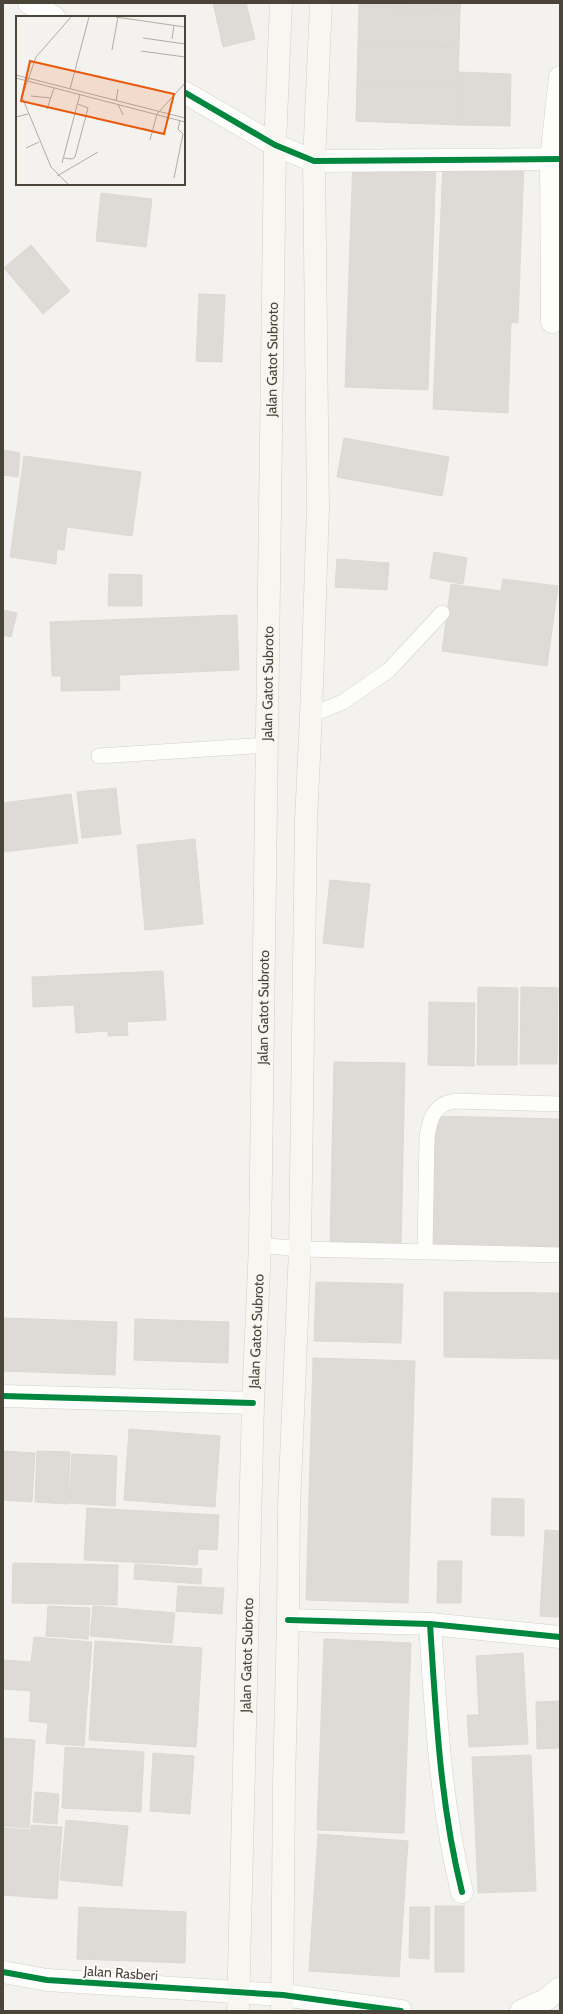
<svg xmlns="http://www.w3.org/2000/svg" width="563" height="2014" viewBox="0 0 563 2014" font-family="Cabin,sans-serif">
  <rect width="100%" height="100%" fill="#f4f2ee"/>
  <g fill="#dedbd6" stroke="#dcd9d4">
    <polygon points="213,3 246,3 255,39 223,47"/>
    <polygon points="359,3 461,3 460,10 359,7"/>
    <polygon points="359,7 460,10 459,48 358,44"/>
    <polygon points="358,44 459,48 458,86 357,83"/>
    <polygon points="458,72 511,74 510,126 457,125"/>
    <polygon points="357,83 458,86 457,125 356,121"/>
    <polygon points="353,158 436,161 428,390 345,387"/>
    <polygon points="443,161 524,164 518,323 511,322 508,413 433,409"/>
    <polygon points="101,193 152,199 146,247 96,241"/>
    <polygon points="31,245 70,291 43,314 4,268"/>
    <polygon points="199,294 225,295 222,362 196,361"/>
    <polygon points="344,438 449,457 442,496 337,477"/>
    <polygon points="3,450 20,453 18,477 3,475"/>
    <polygon points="24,456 141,472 132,536 67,527 64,550 57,549 56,564 10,557"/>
    <polygon points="434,552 467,558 463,584 430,578"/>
    <polygon points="337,559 389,563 387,590 335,587"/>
    <polygon points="109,574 142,575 142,606 108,606"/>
    <polygon points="503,579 558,586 547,666 442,651 451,584 501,591"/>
    <polygon points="3,610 17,613 11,637 3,635"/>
    <polygon points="237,615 239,670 119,675 120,690 61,691 61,676 52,676 50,622"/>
    <polygon points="116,788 121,834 82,838 77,792"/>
    <polygon points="71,794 78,843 3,852 3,803"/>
    <polygon points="195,839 203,924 145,930 137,845"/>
    <polygon points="330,880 370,884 363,948 323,943"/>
    <polygon points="163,971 166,1020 127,1022 128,1035 108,1036 108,1031 76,1033 74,1005 33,1007 32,977"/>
    <polygon points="478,987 518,988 517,1065 477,1065"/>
    <polygon points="521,987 558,988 557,1064 520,1064"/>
    <polygon points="429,1002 475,1003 474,1066 428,1065"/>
    <polygon points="334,1062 405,1063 401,1247 330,1246"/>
    <polygon points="435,1116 560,1119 560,1252 432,1248"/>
    <polygon points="316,1282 403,1284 401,1343 314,1341"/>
    <polygon points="444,1292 560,1293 560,1359 444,1357"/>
    <polygon points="3,1318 117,1322 115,1375 3,1371"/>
    <polygon points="135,1319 229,1322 228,1363 134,1360"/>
    <polygon points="313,1358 415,1361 408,1603 306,1600"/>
    <polygon points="129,1429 220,1436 215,1507 124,1500"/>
    <polygon points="3,1451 35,1453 32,1502 3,1500"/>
    <polygon points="37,1451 70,1452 68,1504 35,1502"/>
    <polygon points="72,1454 117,1456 115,1506 69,1503"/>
    <polygon points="492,1498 524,1499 524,1536 491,1535"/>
    <polygon points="87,1508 219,1515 217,1550 198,1549 197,1565 84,1560"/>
    <polygon points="545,1530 560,1531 560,1617 540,1616"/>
    <polygon points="438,1561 462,1561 461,1603 437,1603"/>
    <polygon points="13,1563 118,1565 117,1605 12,1603"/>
    <polygon points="135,1564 202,1569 201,1584 134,1579"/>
    <polygon points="178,1586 224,1588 222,1614 176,1611"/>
    <polygon points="48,1606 90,1608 88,1639 46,1636"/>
    <polygon points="93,1606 175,1613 172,1643 90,1636"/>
    <polygon points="34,1637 92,1642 84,1746 46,1743 48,1723 29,1721 31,1691 3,1689 3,1660 31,1662"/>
    <polygon points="324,1639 411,1643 404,1833 317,1830"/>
    <polygon points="95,1641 202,1648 196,1747 89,1740"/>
    <polygon points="523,1653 528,1744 469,1747 467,1715 479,1715 476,1656"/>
    <polygon points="560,1701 560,1748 537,1749 536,1702"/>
    <polygon points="3,1738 35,1740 29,1828 3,1826"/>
    <polygon points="65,1747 144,1752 141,1812 62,1808"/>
    <polygon points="153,1753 194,1756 190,1814 150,1811"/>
    <polygon points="531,1755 536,1891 478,1893 472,1757"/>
    <polygon points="35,1792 59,1794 57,1824 33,1822"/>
    <polygon points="66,1820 128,1826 122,1886 60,1880"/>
    <polygon points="31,1825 62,1827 57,1899 3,1895 3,1828 31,1830"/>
    <polygon points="318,1834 408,1841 399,1977 309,1971"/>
    <rect x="435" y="1906" width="29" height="66"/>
    <polygon points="79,1907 186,1912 185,1963 77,1959"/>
    <polygon points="410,1907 430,1907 429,1959 409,1958"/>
  </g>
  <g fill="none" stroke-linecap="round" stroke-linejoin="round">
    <defs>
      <g id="lane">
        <polyline points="311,715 343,702 389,670 442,613"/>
        <polyline points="99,756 268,745"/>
        <polyline points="260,1245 300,1249 560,1255"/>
        <path d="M425,1252L427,1137C430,1119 433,1105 454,1101L560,1104"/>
      </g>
      <g id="street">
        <polyline points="29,3 54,17"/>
        <polyline points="184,92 275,145 314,161 560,159"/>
        <polyline points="552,322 551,158 560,77"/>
        <polyline points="3,1396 253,1403"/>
        <polyline points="288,1620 430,1624 560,1637"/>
        <path d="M430,1624C436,1715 440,1804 462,1892"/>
        <polyline points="3,1972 47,1980 283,1995 401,2011"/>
        <polyline points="521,2011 547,1999 560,1988"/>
      </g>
      <g id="secondary">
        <path id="s1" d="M238,2011L253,1403L260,1245L275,145L281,3"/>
        <polyline points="282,2011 284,1785 288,1620 289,1506 300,1249 306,821 311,715 318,508 314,161 321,3"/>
      </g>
    </defs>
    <use href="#lane" stroke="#d2d0cb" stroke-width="16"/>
    <use href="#street" stroke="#d2d0cb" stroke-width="23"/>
    <use href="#secondary" stroke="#d3cfc5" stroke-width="23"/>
    <use href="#lane" stroke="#fdfdfc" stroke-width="15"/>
    <use href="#street" stroke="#fdfdfc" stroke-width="22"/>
    <use href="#secondary" stroke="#f7f6f1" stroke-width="22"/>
    <defs>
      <g id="cycleway">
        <polyline points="184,92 275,145 314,161 560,159"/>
        <polyline points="3,1396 253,1403"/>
        <polyline points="288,1620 430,1624 560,1637"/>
        <path d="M430,1624C436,1715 440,1804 462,1892"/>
        <polyline points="3,1972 47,1980 283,1995 401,2011"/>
      </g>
    </defs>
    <use href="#cycleway" stroke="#fff" stroke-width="8"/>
    <use href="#cycleway" stroke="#00873e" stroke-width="6"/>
  </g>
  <g text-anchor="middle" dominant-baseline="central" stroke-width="3.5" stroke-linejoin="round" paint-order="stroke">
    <g font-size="14" fill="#4b4439" stroke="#fff">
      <text stroke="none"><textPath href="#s1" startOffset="1652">Jalan Gatot Subroto</textPath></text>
      <text stroke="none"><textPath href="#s1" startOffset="1328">Jalan Gatot Subroto</textPath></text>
      <text stroke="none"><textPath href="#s1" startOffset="1004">Jalan Gatot Subroto</textPath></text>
      <text stroke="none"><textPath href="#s1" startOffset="680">Jalan Gatot Subroto</textPath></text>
      <text stroke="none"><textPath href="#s1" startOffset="356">Jalan Gatot Subroto</textPath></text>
      <text transform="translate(121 1973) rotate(4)">Jalan Rasberi</text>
    </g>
  </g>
  <g transform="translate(16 16)">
    <rect width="169" height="169" fill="#f4f2ee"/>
    <path fill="none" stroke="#b0aca6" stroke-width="1" d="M100,1L169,11M127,22L169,28M156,23L158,9M96,34L102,1M125,35L169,41M0,59L169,102M0,62L169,106M54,73L73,1M15,80L35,82M100,85L102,73M102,88L107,99M31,93L38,72M0,101L12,98M126,112L148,118M134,124L141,98L169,67M10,132L23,126M48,142L56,143L59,141L72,92L62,88M46,147L64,78M41,160L82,136M158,162L167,118L162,113L164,104M52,168L35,151L6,81L20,41L55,1"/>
    <path fill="#e8590c" fill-opacity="0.15" stroke="#e8590c" stroke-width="2" d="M14,45L158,78L148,118L5,85Z"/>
    <rect width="169" height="169" fill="none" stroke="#4b4439" stroke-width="2"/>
  </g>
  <rect width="563" height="2014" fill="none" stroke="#4b4439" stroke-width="8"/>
</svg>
